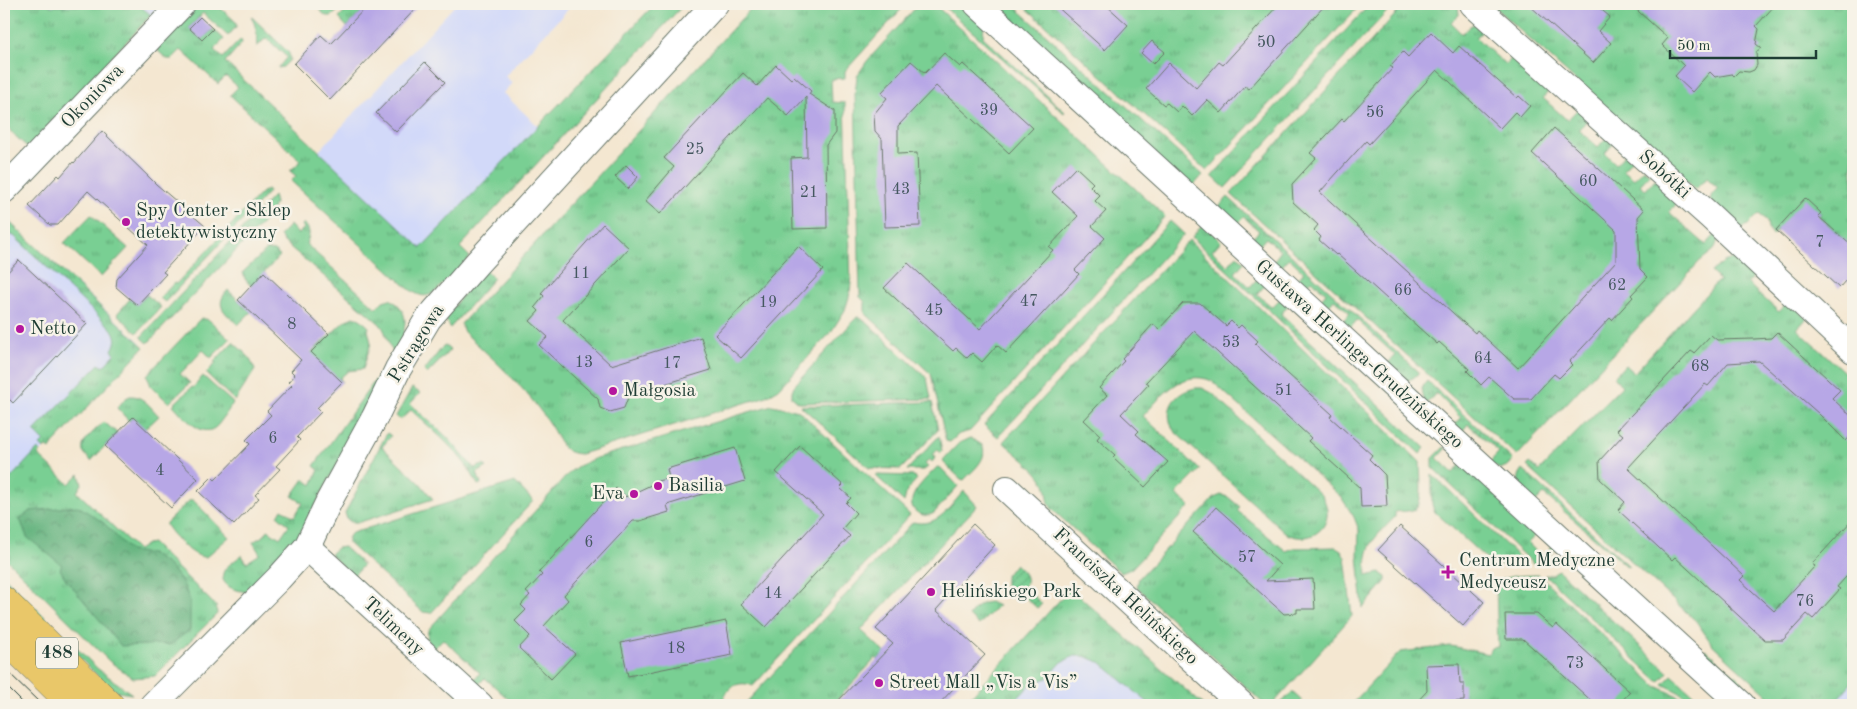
<svg xmlns="http://www.w3.org/2000/svg" width="1857" height="709" viewBox="0 0 1857 709" font-family="'Old Standard TT',serif">
  <defs>
    <pattern id="grass-tufts" width="24" height="20" patternUnits="userSpaceOnUse" patternTransform="scale(1.25)"><rect width="24" height="20" fill="#79cf93"/><path d="M3 7l-1-3M5 7V3M7 7l1-3M15 17l-1-3M17 17v-4M19 17l1-3" fill="none" stroke="#63a979"/></pattern>
    <pattern id="forest-crowns" width="20" height="18" patternUnits="userSpaceOnUse" patternTransform="scale(1.25)"><rect width="20" height="18" fill="#62b27d"/><path d="M2 6a3 3 0 1 1 6 0M12 15a3 3 0 1 1 6 0" fill="none" stroke="#509267"/></pattern>
    <pattern id="garden-furrows" width="10" height="10" patternUnits="userSpaceOnUse" patternTransform="scale(1.25)"><rect width="10" height="10" fill="#79cf93"/><path d="M-1 1l2-2M0 10L10 0M9 11l2-2" fill="none" stroke="#63a979"/></pattern>
  </defs>
  <rect width="100%" height="100%" fill="#f7f3e8"/>
  <filter id="ink" filterUnits="userSpaceOnUse"><feTurbulence type="fractalNoise" baseFrequency=".02" numOctaves="2"/><feDisplacementMap in="SourceGraphic" scale="10" xChannelSelector="R" yChannelSelector="G"/><feConvolveMatrix kernelMatrix="1 2 1 2 8 2 1 2 1" color-interpolation-filters="sRGB"/></filter>
  <filter id="wash" filterUnits="userSpaceOnUse"><feTurbulence type="fractalNoise" baseFrequency=".0096" numOctaves="4" result="noise"/><feDisplacementMap in="SourceGraphic" scale="20" xChannelSelector="R" yChannelSelector="G"/><feGaussianBlur stdDeviation="1.12" result="paint"/><feColorMatrix in="noise" values="0 0 0 0 0 0 0 0 0 0 0 0 0 0 0 0 0 1.4 0 .05"/><feComposite in="paint" operator="in"/></filter>
  <g filter="url(#wash)">
    <rect width="100%" height="100%" fill="#f4e7d1"/>
    <g fill="#d2d9f9">
      <polygon points="50,4 163,4 151,15 139,5 50,6"/>
      <polygon points="456,4 573,4 505,76 512,83 503,93 538,126 421,248 319,151"/>
      <polygon points="4,217 141,343 4,492"/>
      <polygon points="1091,610 1197,705 1003,705"/>
      <polygon points="1853,681 1853,705 1832,705 1832,704"/>
    </g>
    <g fill="url(#grass-tufts)" stroke="#4c8664">
      <polygon points="4,4 50,4 50,6 139,5 151,15 28,148 4,125"/>
      <path d="M197,4H216L236,22V27L228,36L203,13L189,28L202,40L213,29L224,39L214,50L223,58L241,39L242,43L225,62L421,248L655,4H684L460,247L470,257L436,291C426,299 419,296 409,289L291,181L296,176L290,171L301,161L230,95L238,87L226,76L218,84L181,50L172,59H167L158,51V44Z"/>
      <polygon points="313,4 345,4 332,16 326,16"/>
      <polygon points="353,4 368,5 347,27 339,18"/>
      <path d="M755,4H802L832,9L848,8L873,4H906L845,71V78L831,79L832,102L845,103L851,285L849,297L845,310L831,332L779,389L767,396L581,454C561,453 561,443 552,428C529,390 496,362 464,332L461,324Z"/>
      <polygon points="919,4 934,4 1165,216 970,431 959,434 950,442 946,441 931,374 865,313 865,302 860,297 855,94 857,76 867,61"/>
      <polygon points="941,4 963,4 984,23 983,37 1065,112 1064,113"/>
      <polygon points="989,4 1012,4 1203,175 1190,189"/>
      <polygon points="1022,4 1361,4 1207,171"/>
      <polygon points="1370,4 1394,4 1225,188 1212,176"/>
      <path d="M1405,4H1458L1459,15L1451,23L1462,34C1472,24 1471,22 1486,27L1476,38L1506,65L1516,53L1553,86L1543,98L1567,120L1578,109L1588,119L1579,130L1598,147L1608,136L1614,143L1605,153L1616,164L1626,153L1632,159L1623,170L1634,179L1643,169L1650,174L1640,185L1646,190L1655,179L1679,201L1669,212L1706,245L1716,234L1718,240L1714,250L1700,261L1517,456L1231,194Z"/>
      <polygon points="1491,4 1853,4 1853,260 1844,252 1850,245 1819,216 1821,213 1805,199 1772,236 1768,229 1767,221 1759,214 1748,225 1740,228 1710,200 1712,194 1718,188 1707,178 1695,189"/>
      <path d="M251,16L289,53L290,60L283,67L278,68L287,57L266,38L257,47C258,36 256,26 251,16Z"/>
      <polygon points="268,190 269,192 165,302 160,298 174,283 176,284 262,192"/>
      <polygon points="273,196 275,203 271,214 148,343 141,337"/>
      <polygon points="1228,197 1419,373 1413,378 1406,381 1385,367 1395,355 1357,320 1347,332 1339,325 1350,313 1334,299 1324,311 1317,304 1326,293 1312,280 1301,290 1294,284 1304,272 1289,258 1279,270 1272,263 1281,251 1266,238 1256,249 1249,242 1259,231 1244,217 1233,228 1215,211"/>
      <polygon points="91,215 128,248 101,277 64,243"/>
      <path d="M4,217L144,347L53,444L50,449L46,446L44,449L40,445L44,441L34,431L99,364L103,367L115,354L112,350C117,342 117,335 110,327L14,236L4,232Z"/>
      <polygon points="1170,221 1184,234 998,437 984,425"/>
      <path d="M304,223C311,231 310,235 306,244L376,308L383,301L390,299C414,312 404,335 395,354C387,346 388,333 380,324L283,241L280,235L290,225L298,234L304,228L302,225Z"/>
      <polygon points="1203,224 1221,241 1212,251 1228,266 1237,255 1244,262 1235,273 1250,287 1260,276 1267,283 1257,294 1272,307 1282,297 1289,304 1281,314 1425,448 1420,454 1192,237"/>
      <path d="M1189,240L1420,462C1420,472 1424,505 1415,509C1409,512 1400,511 1395,512V517C1374,539 1364,544 1367,576L1380,573L1386,577V581L1363,608L1358,556L1359,530L1354,517L1341,497L1212,381C1182,368 1162,396 1143,416L1200,470L1176,494L1190,506L1131,569L1121,573L1052,509C1046,501 1049,491 1044,482C1035,467 1016,454 1003,442Z"/>
      <polygon points="267,250 274,251 280,256 251,286 245,279 243,272"/>
      <polygon points="1732,259 1737,259 1757,272 1747,283 1779,312 1789,301 1807,318 1797,329 1853,380 1853,681 1832,705 1795,705 1785,696 1777,704 1712,644 1696,621 1527,466 1530,463 1539,471 1622,386 1614,377 1625,365 1634,373 1719,280 1711,272 1724,262"/>
      <polygon points="483,269 494,278 450,328 445,318"/>
      <path d="M228,290L251,312L238,325C226,313 213,306 228,290Z"/>
      <polygon points="147,295 161,307 137,333 117,314 130,299 137,305"/>
      <polygon points="354,317 360,319 369,327 368,330 371,343 363,369 348,371 340,378 342,382 311,353 346,320"/>
      <polygon points="857,317 862,318 927,378 931,399 799,403 792,397 792,391 794,386"/>
      <polygon points="201,318 209,320 230,339 211,358 203,350 180,374 190,383 169,403 151,386 147,375"/>
      <polygon points="233,342 249,357 255,370 235,401 206,373 216,363 214,362"/>
      <polygon points="444,345 450,350 427,374 424,371"/>
      <path d="M383,374L384,376L299,536L288,550L244,593L243,591C233,591 218,583 224,571C227,565 236,560 242,555L246,563L260,554L253,542L265,535L268,530L280,538L289,525L278,516L282,509L294,517L303,503L292,496L304,479L312,485L319,470L314,466L376,379Z"/>
      <path d="M203,376L233,403C228,411 223,419 217,426C202,441 183,415 173,405L192,387L193,388Z"/>
      <path d="M1427,381L1513,460L1509,465L1500,469L1489,463L1499,452L1468,424L1459,435L1452,428L1461,418L1436,393L1426,404C1421,394 1419,390 1427,381Z"/>
      <path d="M412,388L420,393L410,404L447,437L474,468L483,465L487,467L477,473L481,484L478,485C463,454 436,433 411,410L400,420L396,416Z"/>
      <path d="M1196,388H1202L1212,393L1322,496C1338,523 1314,546 1287,534L1174,431C1162,410 1174,392 1196,388Z"/>
      <path d="M130,396C143,395 151,408 159,416L145,429L133,417L129,421L117,408L126,398Z"/>
      <polygon points="932,402 938,430 901,469 869,468 801,406"/>
      <path d="M772,405L799,411L910,515L753,686C738,679 723,689 723,705H515L485,678L475,688L470,684L480,673L443,639L433,649L427,639L428,630L570,472L578,466L596,458Z"/>
      <path d="M104,422L117,433L91,461C89,458 85,455 83,451C80,441 98,428 104,422Z"/>
      <polygon points="387,433 391,436 382,447 419,482 433,499 360,522 351,522 347,519 345,513"/>
      <polygon points="939,436 942,451 940,453 937,450 933,455 936,457 932,462 929,459 925,464 928,467 924,470 907,470"/>
      <path d="M971,438L982,445C989,459 973,470 964,480L961,479L944,463L943,460L959,443Z"/>
      <polygon points="1444,447 1446,448 1437,458 1453,473 1462,463 1538,532 1528,543 1542,557 1553,546 1555,549 1542,563 1533,564 1433,468 1433,458"/>
      <polygon points="38,449 41,452 38,455 69,484 79,474 82,484 77,492 138,550 147,544 152,543 216,606 217,614 155,676 133,678 109,661 4,557 4,485"/>
      <path d="M937,467L941,468L958,486L934,513C929,516 923,516 918,513C899,501 928,477 937,467Z"/>
      <polygon points="1523,470 1629,566 1628,567 1544,494 1534,504 1518,484 1519,476"/>
      <polygon points="1432,474 1526,564 1493,565 1434,511 1432,504"/>
      <polygon points="875,475 914,476 917,479 907,490 904,502"/>
      <polygon points="515,482 533,501 431,613 423,612 348,543 348,537 352,533"/>
      <path d="M964,491L977,506L861,630L941,705H927L876,658L832,705H744L913,522C938,528 949,507 964,491Z"/>
      <polygon points="1221,495 1228,497 1240,507 1237,510 1240,513 1286,551 1294,548 1336,547 1341,550 1345,557 1352,616 1272,705 1264,704 1137,587 1139,578 1214,498"/>
      <path d="M190,500H193L229,537L206,557C195,559 171,535 166,525V523Z"/>
      <polygon points="344,547 363,565 353,576 330,554 337,548"/>
      <polygon points="1558,570 1668,672 1659,682 1545,575 1553,575"/>
      <path d="M1539,575L1656,686L1678,696L1687,705H1351L1400,652L1451,646L1488,654L1491,648L1498,647L1496,586C1504,573 1526,576 1539,575Z"/>
      <polygon points="4,577 98,669 132,694 118,692 108,686 4,583"/>
      <polygon points="1070,589 1071,589 1203,705 1151,705 1100,662 1084,656 1074,656 1062,662 1047,678 1030,685 1011,705 963,705"/>
      <path d="M990,602L998,606L979,625L969,616C975,608 979,603 990,602Z"/>
      <polygon points="1706,649 1767,705 1754,705 1705,654"/>
      <polygon points="1672,675 1705,705 1693,705 1682,694 1663,684"/>
      <polygon points="1292,692 1302,701 1298,705 1279,705"/>
    </g>
    <polygon fill="url(#forest-crowns)" stroke="#407858" points="78,506 104,523 130,551 151,554 168,565 183,583 190,601 190,630 171,644 121,646 65,578 60,569 62,565 27,537 20,519 30,511"/>
    <path fill="url(#garden-furrows)" stroke="#4c8664" d="M1015,564C1023,571 1030,577 1024,587L1042,604L1037,608L1020,592L1014,598L1005,588V577Z"/>
    <g id="blocks">
      <g fill="#b7a7e6">
        <polygon points="369,4 420,4 330,100 294,64 321,35 331,44"/>
        <polygon points="1054,4 1105,4 1128,25 1105,50"/>
        <polygon points="1279,4 1326,4 1249,89 1245,86 1221,113 1207,100 1192,116 1182,106 1177,112 1167,103 1164,105 1146,89 1169,63 1196,88 1219,62 1223,65"/>
        <polygon points="1528,4 1595,4 1610,17 1598,31 1611,43 1593,63"/>
        <polygon points="1630,4 1776,4 1756,26 1759,29 1756,44 1761,48 1756,52 1757,65 1754,70 1749,72 1739,71 1734,76 1732,74 1715,77 1710,72 1692,92 1675,76 1684,66 1662,45 1668,38"/>
        <polygon points="200,17 213,29 202,40 189,28"/>
        <polygon points="1431,32 1453,53 1459,46 1517,98 1519,96 1530,106 1520,117 1515,112 1500,128 1437,70 1369,144 1366,141 1320,192 1475,333 1477,330 1518,368 1616,261 1616,230 1532,153 1554,128 1644,210 1638,217 1640,269 1648,277 1631,295 1633,297 1612,320 1610,318 1569,362 1572,365 1559,378 1554,374 1531,399 1514,399 1489,377 1481,385 1467,371 1469,369 1439,342 1437,344 1337,254 1336,255 1319,240 1321,237 1314,230 1318,225 1293,202 1292,184 1316,158 1310,153 1342,119 1344,121 1393,68 1390,66 1403,52 1408,57"/>
        <polygon points="1152,41 1165,52 1153,64 1141,53"/>
        <polygon points="944,53 960,67 963,64 1033,128 1009,153 936,86 898,126 898,154 917,153 920,226 885,227 882,139 875,131 874,114 887,98 881,93 911,61 925,73"/>
        <polygon points="425,62 445,82 396,132 376,113"/>
        <polygon points="776,65 791,79 794,76 811,91 809,94 835,111 835,133 826,145 827,228 793,229 791,158 807,157 806,97 788,116 767,98 660,214 645,201 674,167 664,158 743,73 757,86"/>
        <polygon points="102,131 156,184 205,226 163,272 166,274 137,305 116,287 117,279 148,245 88,191 58,225 50,225 29,206 58,175 60,177 73,162 74,163"/>
        <polygon points="626,165 638,177 628,189 615,177"/>
        <polygon points="1076,167 1093,183 1090,186 1100,196 1095,201 1106,211 1092,226 1105,238 1075,270 1079,274 1006,353 997,345 982,362 972,353 967,358 956,348 953,351 884,288 908,263 980,329 1053,250 1049,247 1078,216 1052,192"/>
        <polygon points="1805,198 1821,213 1818,216 1853,247 1853,287 1846,280 1839,288 1776,230"/>
        <polygon points="603,224 629,248 563,320 611,365 701,337 711,370 629,395 624,408 610,412 600,408 598,399 539,345 548,337 530,321 539,311 535,307 544,296 541,293"/>
        <polygon points="798,246 823,270 741,358 715,335"/>
        <polygon points="19,260 87,324 13,403 4,394 4,276"/>
        <polygon points="264,272 329,334 311,352 342,382 317,408 321,412 297,437 300,440 276,466 280,469 255,495 259,498 234,525 198,491 212,477 215,480 250,444 246,440 271,415 267,411 292,385 289,382 295,375 291,371 301,360 238,300"/>
        <polygon points="1183,303 1200,303 1226,326 1231,321 1238,328 1241,325 1258,341 1255,344 1332,414 1330,417 1372,455 1369,459 1385,475 1387,506 1361,507 1360,488 1308,441 1311,438 1194,331 1146,382 1149,384 1121,414 1139,431 1136,434 1168,462 1145,487 1113,457 1115,455 1097,439 1100,435 1084,420 1107,395 1099,388 1124,361 1122,359 1153,324 1159,329"/>
        <polygon points="1777,332 1840,390 1832,398 1853,418 1853,433 1846,441 1819,414 1759,361 1728,363 1708,386 1705,384 1628,468 1744,576 1740,580 1774,611 1815,566 1812,564 1853,519 1853,569 1837,587 1840,589 1813,619 1807,614 1783,640 1765,640 1675,557 1672,560 1618,510 1625,502 1600,479 1599,461 1623,435 1617,430 1691,351 1694,353 1711,335 1717,340 1754,339 1771,338"/>
        <polygon points="133,417 198,479 171,508 105,446"/>
        <polygon points="800,446 843,485 840,488 851,498 846,503 856,513 842,529 850,536 766,627 741,604 823,514 776,472"/>
        <polygon points="735,448 745,481 667,505 669,512 640,521 633,521 564,595 568,600 544,626 575,654 551,679 519,648 530,636 515,621 526,610 521,605 530,595 526,592 542,575 539,572 616,488 626,497 634,489 636,492 653,484 654,482 669,478 667,469"/>
        <polygon points="1216,507 1280,565 1266,581 1313,579 1315,609 1297,609 1297,613 1284,614 1193,532"/>
        <polygon points="973,524 995,545 936,610 985,655 938,705 834,705 893,644 876,629"/>
        <polygon points="1400,526 1484,602 1463,626 1378,550"/>
        <polygon points="1505,614 1537,614 1553,628 1556,624 1630,692 1618,705 1596,705 1523,639 1506,639"/>
        <polygon points="726,621 732,655 628,676 621,643"/>
        <polygon points="1459,664 1460,684 1464,684 1464,701 1450,702 1447,705 1414,705 1427,691 1426,665"/>
      </g>
    </g>
  </g>
  <g filter="url(#ink)">
    <use href="#blocks" fill-opacity="0" stroke="#6a786b" stroke-width="1"/>
    <g fill="none" stroke-linecap="round" stroke-linejoin="round">
      <defs>
        <g id="minor">
          <polyline points="977,4 1742,705"/>
          <polyline points="1473,4 1710,216 1853,350"/>
          <polyline points="4,190 182,4"/>
          <polyline points="1007,489 1242,705"/>
          <polyline points="307,547 480,705"/>
          <polyline points="153,705 279,578 307,547 329,501 375,417 398,369 428,319 477,263 715,4"/>
        </g>
        <g id="major">
          <polyline points="4,601 110,705"/>
          <polyline points="4,637 73,705"/>
        </g>
      </defs>
      <use href="#minor" stroke="#6a786b" stroke-width="28"/>
      <use href="#major" stroke="#6a786b" stroke-width="29"/>
      <use href="#minor" stroke="#fff" stroke-width="26"/>
      <use href="#major" stroke="#e9c769" stroke-width="28"/>
      <g stroke="#1f3d34" stroke-width="1">
        <polyline points="4,668 42,705"/>
        <polyline points="4,684 25,705"/>
      </g>
    </g>
  </g>
  <g fill="#b5179e" stroke="#f7f3e8" stroke-width="2">
    <circle cx="126" cy="222" r="5"/>
    <circle cx="20" cy="329" r="5"/>
    <circle cx="613" cy="391" r="5"/>
    <circle cx="658" cy="486" r="5"/>
    <circle cx="634" cy="494" r="5"/>
    <path d="M1445.5 564.5h5v5h5v5h-5v5h-5v-5h-5v-5h5z"/>
    <circle cx="931" cy="592" r="5"/>
    <circle cx="879" cy="683" r="5"/>
  </g>
  <g text-anchor="middle" dominant-baseline="central" stroke-width="5" stroke-linejoin="round" paint-order="stroke">
    <g font-size="16" fill="#455860">
      <text x="1266" y="43">50</text>
      <text x="989" y="111">39</text>
      <text x="1375" y="113">56</text>
      <text x="695" y="150">25</text>
      <text x="1588" y="182">60</text>
      <text x="901" y="190">43</text>
      <text x="809" y="193">21</text>
      <text x="1820" y="243">7</text>
      <text x="581" y="274">11</text>
      <text x="1617" y="286">62</text>
      <text x="1403" y="291">66</text>
      <text x="1029" y="302">47</text>
      <text x="768" y="303">19</text>
      <text x="934" y="311">45</text>
      <text x="292" y="325">8</text>
      <text x="1231" y="343">53</text>
      <text x="1483" y="359">64</text>
      <text x="584" y="363">13</text>
      <text x="672" y="364">17</text>
      <text x="1700" y="367">68</text>
      <text x="1284" y="391">51</text>
      <text x="273" y="439">6</text>
      <text x="160" y="471">4</text>
      <text x="589" y="543">6</text>
      <text x="1247" y="558">57</text>
      <text x="773" y="594">14</text>
      <text x="1805" y="602">76</text>
      <text x="676" y="649">18</text>
      <text x="1575" y="664">73</text>
    </g>
    <rect fill="#f7f3e8" stroke="#60746a" stroke-width="1" x="36" y="637.5" width="42" height="31" rx="4"/>
    <g font-size="18" font-weight="bold" fill="#1f3d34">
      <text x="57" y="653">488</text>
    </g>
    <g font-size="19" fill="#1f3d34" stroke="#f7f3e8">
      <text transform="translate(93 97) rotate(-46)">Okoniowa</text>
      <text transform="translate(1664 175) rotate(42)">Sobótki</text>
      <text transform="translate(417 344) rotate(-58)">Pstrągowa</text>
      <text transform="translate(1359 355) rotate(42)">Gustawa Herlinga-Grudzińskiego</text>
      <text transform="translate(1125 597) rotate(43)">Franciszka Helińskiego</text>
      <text transform="translate(393 627) rotate(43)">Telimeny</text>
    </g>
    <g font-size="19" fill="#1f3d34" stroke="#f7f3e8" text-anchor="start">
      <text x="136" y="211">Spy Center - Sklep<tspan x="136" dy="22">detektywistyczny</tspan></text>
      <text x="30" y="329">Netto</text>
      <text x="623" y="391">Małgosia</text>
      <text x="668" y="486">Basilia</text>
      <text x="624" y="494" text-anchor="end">Eva</text>
      <text x="1459" y="561">Centrum Medyczne<tspan x="1459" dy="22">Medyceusz</tspan></text>
      <text x="941" y="592">Helińskiego Park</text>
      <text x="889" y="683">Street Mall „Vis a Vis”</text>
    </g>
  </g>
  <rect width="1857" height="709" fill="none" stroke="#f7f3e8" stroke-width="20"/>
  <path d="M1670 50v8h146v-8" fill="none" stroke="#1f3d34" stroke-width="2.5"/>
  <text x="1677" y="50" font-size="15" fill="#1f3d34" stroke="#f7f3e8" stroke-width="4" paint-order="stroke">50 m</text>
</svg>
